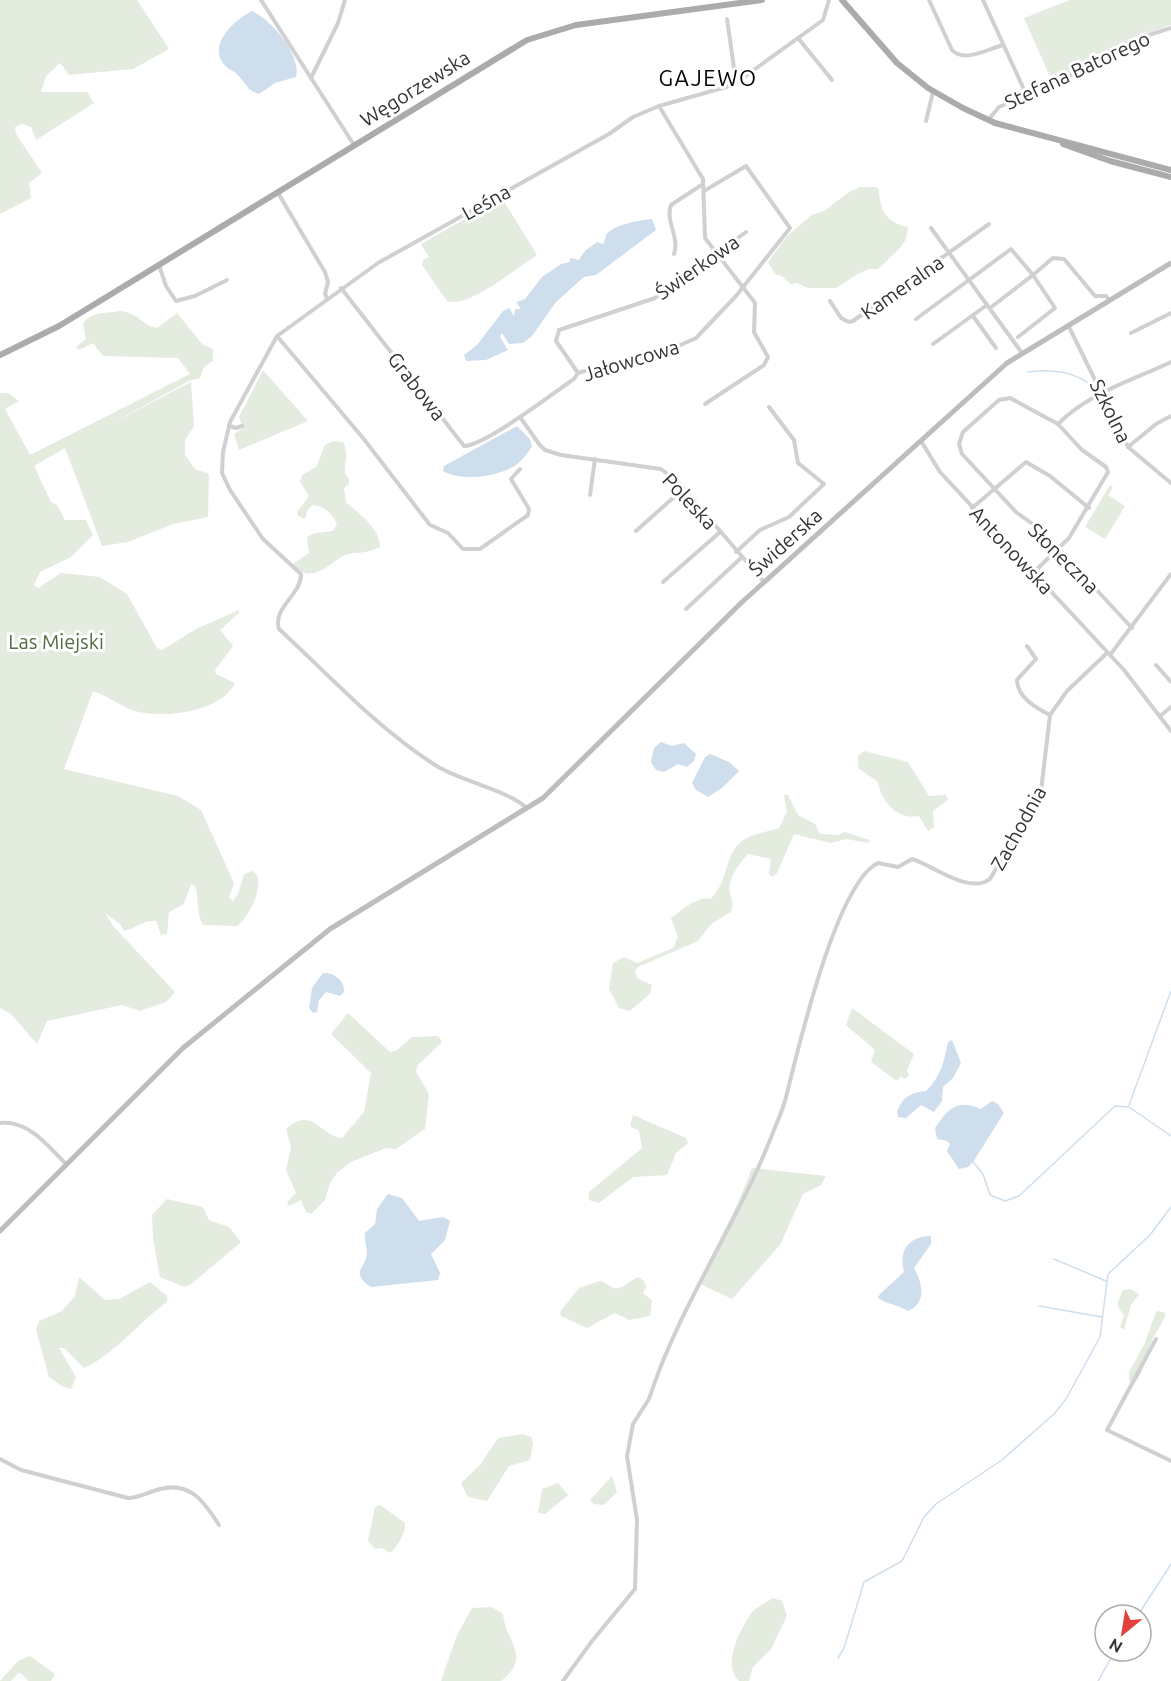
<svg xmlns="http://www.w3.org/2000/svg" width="1171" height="1681" viewBox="0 0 1171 1681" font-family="Ubuntu,sans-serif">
  <rect width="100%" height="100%" fill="#fff"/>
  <g fill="#e4ebdf">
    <polygon points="0,0 137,0 169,49 133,69 69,75 60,63 46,76 41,92 87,92 94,103 36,140 31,127 22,124 15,127 16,134 42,173 29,183 31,198 0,214"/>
    <polygon points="1070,0 1171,0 1171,25 1135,37 1090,65 1052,81 1024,18"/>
    <path d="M860,187H876L879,190C880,210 885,222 908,227L906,239L901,247L878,269H869L858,274L836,288H808L797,283L790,284L782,276L775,274L768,262L787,236L812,215L824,211L849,192Z"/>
    <path d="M502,198L537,255C518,267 468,309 447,301L422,265L423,260L429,257L421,244Z"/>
    <path d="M119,311C138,312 141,325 157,328L177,313L202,344L213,349V361L204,367L200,378L189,381L107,426L191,382L194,426L185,440V455L195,469L209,474L208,517L173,524L128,542L102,546L65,448L34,466L51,502L57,505L65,520H86L93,535L71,557L40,572L34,585L38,588L61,573L100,577L127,594L157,648L162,650L196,629L239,610V613L220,630L233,646L215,670L216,674L235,683C222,712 163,719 135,711C120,706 108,696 93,691L64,769L178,796L201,810L234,883L229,898L233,901L238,894L244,874L253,871L257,875C263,890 248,918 237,926L203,925L199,916L196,887L191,884L184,904L169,912L167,934L161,935L156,921C146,919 134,929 124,931L120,924L105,913L114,927L175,992L166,1002L140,1011L122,1005L47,1021L37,1044L11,1014L0,1008V393H8L19,401L5,409L30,455L190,374L178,358L103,356L93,343L79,350L76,347L86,339L83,324C92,311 105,314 119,311Z"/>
    <polygon points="263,370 308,421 239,450 234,434 243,428 239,417"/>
    <path d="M333,441L343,442C350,456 344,461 345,474L349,479V484L344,488L346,502C359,514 380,528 380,547C366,555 353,551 343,556C329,564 310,586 293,564L309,553L307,537L315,533L333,531L337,525C333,514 325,506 312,505L307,511L305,519L298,516L297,512L309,496L300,482L302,475L316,467L325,445Z"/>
    <polygon points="1110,485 1113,487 1108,495 1125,506 1105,539 1085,527"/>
    <path d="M864,751L908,762L929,796L946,795L948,800L933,811L934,827L928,831L919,816C899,821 881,802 878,782L858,768V756Z"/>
    <path d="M784,795H788L798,815L815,824L820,834L838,835L845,832L870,840L868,843L847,839L830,843L794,834L777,873L772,877L769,874L771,859L748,854C740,863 727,879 730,893C732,901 734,903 731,912L711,924L698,941L638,967L635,971L637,978L652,985L650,994L630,1011L619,1008L609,989L613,963L624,957L637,963L673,948L678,937L671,918C682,911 696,896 710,899C728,885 724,854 742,841C751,834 768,832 779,828L787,812Z"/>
    <polygon points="852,1008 914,1054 907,1070 909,1076 904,1079 901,1076 897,1081 871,1062 875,1050 846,1025"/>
    <path d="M348,1013L390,1052L397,1050L412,1037L438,1036L442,1042L417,1066L416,1072L429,1094L425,1129L396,1149L386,1148L351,1162L337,1173L330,1183L325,1200L311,1214L306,1212L301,1200L289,1206L287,1202L296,1193L286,1170L291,1147L286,1129C313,1105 320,1136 342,1138L364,1112L371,1073L331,1034Z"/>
    <polygon points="633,1115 686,1138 688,1143 676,1153 667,1175 633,1177 599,1203 589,1200 589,1192 642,1148 639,1131 630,1126"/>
    <polygon points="752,1168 826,1176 821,1185 803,1194 780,1245 732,1299 698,1283 737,1205"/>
    <polygon points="167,1199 203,1207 209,1220 229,1227 241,1242 190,1285 184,1287 160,1277 153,1238 152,1215"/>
    <path d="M79,1277L105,1300L119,1299L150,1282L167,1296V1302C139,1322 115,1354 84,1368L64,1348H59L76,1377L71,1389L62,1386L49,1377L36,1330L39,1321L62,1311L75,1296Z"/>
    <path d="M639,1277L644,1281L646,1287L643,1293L652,1300L650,1316L629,1320L615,1313L587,1328L561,1316L560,1312L579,1288L600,1281C606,1282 610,1287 614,1288C624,1290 630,1279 639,1277Z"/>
    <polygon points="1130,1289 1139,1294 1131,1305 1124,1330 1120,1327 1124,1316 1117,1304 1123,1290"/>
    <path d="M1159,1311L1166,1313C1163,1323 1158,1329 1153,1338C1145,1353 1146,1369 1135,1383L1129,1381V1372L1144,1345L1156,1312Z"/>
    <polygon points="523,1434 531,1437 533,1443 530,1460 509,1466 487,1501 468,1497 461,1483 480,1465 498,1438"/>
    <polygon points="612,1476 617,1492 604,1505 594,1504 590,1500"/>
    <polygon points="558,1483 568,1495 545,1514 538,1513 542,1489"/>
    <path d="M380,1505L405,1523C406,1532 397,1548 390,1553L382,1548L375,1549L368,1541L375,1507Z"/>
    <path d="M773,1598L782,1601L787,1616L771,1649L753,1667L749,1681H739C722,1665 739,1632 750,1615C754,1608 766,1603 773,1598Z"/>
    <path d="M492,1607L503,1614C505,1641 533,1657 501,1681H441L457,1635L472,1608Z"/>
    <polygon points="30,1656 55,1674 51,1681 28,1681 22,1674 18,1673 11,1681 0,1681 18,1661"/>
  </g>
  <g fill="#cfdeed">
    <path d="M252,11C271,19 302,56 296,77L275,83L259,94C248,91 245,83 238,75C234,71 227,69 223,63C208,43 236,19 252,11Z"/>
    <path d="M652,219L656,230L596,275L584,277L556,302L532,336L523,343L509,344L502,333L500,337L508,350L486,360L466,361L464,355L477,345L503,311L509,308L514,316L515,309H521L516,302L525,299L542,277L561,264L570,262V258L579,260C585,249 587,250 597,242L603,244C605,241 605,238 606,235C612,225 640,220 652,219Z"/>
    <path d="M517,426L530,439L532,447C527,453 522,461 516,465C498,477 462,482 443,471L444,466Z"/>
    <polygon points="661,742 672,746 684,743 696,754 694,761 687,767 678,764 664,772 656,770 651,762 654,748"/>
    <polygon points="710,754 729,762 739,771 722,788 708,797 696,790 692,783 705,757"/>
    <path d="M323,973C334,972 345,981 344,992L340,996L326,992L319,1000L317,1012L313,1013L309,1008L312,988Z"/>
    <path d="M952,1040L961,1063L953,1078L943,1087L942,1101L934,1112L921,1105L906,1118L898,1117L897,1111C904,1096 910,1093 926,1091C941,1077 944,1061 948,1042Z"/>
    <path d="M992,1101L998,1104L1004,1113L973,1162L968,1167L959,1169L947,1151L950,1144L947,1141L937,1139L935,1128C949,1107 958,1099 981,1109Z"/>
    <path d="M388,1194L402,1198L419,1221L443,1217L450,1221L445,1240L431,1254L440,1273L438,1280L371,1287C349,1272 366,1269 367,1253C367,1246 364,1240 365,1233L375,1224L377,1209Z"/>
    <path d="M931,1236V1244L914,1268C922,1283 928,1302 908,1311C899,1305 886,1304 878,1298L880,1294L904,1272C898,1251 909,1236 931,1236Z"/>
  </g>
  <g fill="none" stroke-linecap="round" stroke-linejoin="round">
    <g stroke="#cfdeed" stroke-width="1.5">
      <path d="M1028,372C1050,369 1078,371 1093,388"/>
      <polyline points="1129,1105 1171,991"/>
      <polyline points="973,1162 983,1174 990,1195 1005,1201 1019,1196 1115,1106 1129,1107 1171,1136"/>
      <polyline points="1054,1259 1106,1281"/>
      <polyline points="1039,1306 1102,1317"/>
      <polyline points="1138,1615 1171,1564"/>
      <polyline points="838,1658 844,1648 864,1582 902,1561 924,1517 936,1504 1002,1460 1054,1414 1066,1399 1100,1337 1108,1274 1150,1235 1171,1207"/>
      <polyline points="1098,1681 1115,1651"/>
    </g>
    <g stroke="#d0d0d0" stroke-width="4">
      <polyline points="261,0 354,145"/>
      <path d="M929,0L952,50C964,63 988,49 1003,45"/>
      <polyline points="983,0 1026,94"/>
      <polyline points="727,19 736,82"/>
      <polyline points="798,38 832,80"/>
      <polyline points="311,78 338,23 345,0"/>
      <polyline points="659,106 703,179 705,238 755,303 754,332 768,357 764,365 705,404"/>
      <polyline points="989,119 999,107 1087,68 1133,40 1171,28"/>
      <polyline points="926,121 933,92"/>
      <polyline points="278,193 325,272 328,282 325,294 327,298"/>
      <polyline points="931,228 1022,353"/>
      <path d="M674,254C680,238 665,221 671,205L703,184"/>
      <polyline points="159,265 166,286 176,301 195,296 227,280"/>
      <path d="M341,288L464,446C486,445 552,394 574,379L578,373L656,350L674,348L696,338L736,296L790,228L746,166L704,191"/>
      <polyline points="830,301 841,318 849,322 853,321 989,224"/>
      <polyline points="990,308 1033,275 1055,308 1018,337"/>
      <polyline points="973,316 996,348"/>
      <polyline points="916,319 1011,249 1033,275 1053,258 1064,259 1095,296 1106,296 1109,300"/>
      <polyline points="1068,325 1128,447 1171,483"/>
      <polyline points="1131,333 1171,313"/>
      <polyline points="277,336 363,438 430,525 448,533 463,549 480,549 528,515 529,509 511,479 520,469"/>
      <polyline points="933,344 987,305"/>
      <polyline points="578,373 556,341 559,330 655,298 746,232"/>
      <polyline points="520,417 539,444 545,450 561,455 661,469 677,481 764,582"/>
      <path d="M1058,424C1090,392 1131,381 1171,362"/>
      <polyline points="229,426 236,428 242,426"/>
      <polyline points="921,441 940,472 1124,670 1171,731"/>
      <polyline points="1128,447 1156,424 1171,416"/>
      <polyline points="590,495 595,459"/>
      <polyline points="972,508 1026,462 1050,476 1089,508"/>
      <polyline points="636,531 683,489"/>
      <polyline points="736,552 760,530 789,517 824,484 798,463 794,440 769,407"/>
      <polyline points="1033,573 1069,538 1108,472 1106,467 1082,450 1058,424 1010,398 999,400 963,432 959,444 962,454 1016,512 1041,530 1132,628"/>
      <polyline points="663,582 719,533"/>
      <polyline points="686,609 741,558"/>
      <path d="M1027,646L1036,659L1017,680C1017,697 1036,708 1050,715"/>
      <polyline points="1110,655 1171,574"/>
      <polyline points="1156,665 1171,682"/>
      <polyline points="1160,716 1171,707"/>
      <path d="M527,808C503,788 462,782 435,765C377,728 330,676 279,629C272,608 302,594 301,574L263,539L230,490L222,473L223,452L230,422L277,336L378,263L609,134L633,117L659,106L733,85L823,20L829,0"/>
      <path d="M0,1123C29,1120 48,1146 66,1164"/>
      <polyline points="1156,1339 1107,1430 1171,1461"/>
      <path d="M0,1459L21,1470L128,1498C140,1498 148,1492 160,1489C191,1481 205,1503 219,1525"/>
      <path d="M563,1681L592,1641L635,1589L637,1520L627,1456L633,1424L649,1399C679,1306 737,1225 772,1135C777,1122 783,1110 786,1097C798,1050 836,883 878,863L898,867L912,859C933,865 969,895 990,879L1041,791L1050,715L1067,691L1107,653"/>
    </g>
    <polyline stroke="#bdbdbd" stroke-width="5" points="0,1231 183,1048 330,929 543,798 741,603 1007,363 1171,263"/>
    <g stroke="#ababab" stroke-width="6">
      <polyline points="842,0 897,63 928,88 963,108 995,123 1171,170"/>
      <polyline points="1063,144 1110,161 1171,177"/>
      <polyline points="0,355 59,326 527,40 576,25 762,0"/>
    </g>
  </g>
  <g text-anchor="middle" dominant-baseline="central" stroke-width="6" stroke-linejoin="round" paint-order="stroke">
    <g font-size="20" fill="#333" stroke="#fff">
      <text transform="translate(1077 70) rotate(-25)">Stefana Batorego</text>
      <text transform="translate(415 88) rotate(-32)">Węgorzewska</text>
      <text transform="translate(486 202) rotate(-29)">Leśna</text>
      <text transform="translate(697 267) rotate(-35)">Świerkowa</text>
      <text transform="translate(902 287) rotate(-35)">Kameralna</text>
      <text transform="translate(631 360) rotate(-17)">Jałowcowa</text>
      <text transform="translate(417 386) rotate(52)">Grabowa</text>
      <text transform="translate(1111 411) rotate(64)">Szkolna</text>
      <text transform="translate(690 501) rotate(47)">Poleska</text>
      <text transform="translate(785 542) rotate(-42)">Świderska</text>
      <text transform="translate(1012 550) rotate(47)">Antonowska</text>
      <text transform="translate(1064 558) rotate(45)">Słoneczna</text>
      <text transform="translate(1018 828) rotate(-61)">Zachodnia</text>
    </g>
    <g font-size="20" fill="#516e40" stroke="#fff">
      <text x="56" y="641">Las Miejski</text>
    </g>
    <g font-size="22" letter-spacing="1.5" fill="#000" stroke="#fff">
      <text x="708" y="77">GAJEWO</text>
    </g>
  </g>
  <g transform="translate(1123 1633) rotate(210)"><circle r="28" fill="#ffffff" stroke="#adadad" stroke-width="1.5"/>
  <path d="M0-4.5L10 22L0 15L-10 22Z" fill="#e1423d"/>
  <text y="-9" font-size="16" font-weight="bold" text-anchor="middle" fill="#333333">N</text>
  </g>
</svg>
